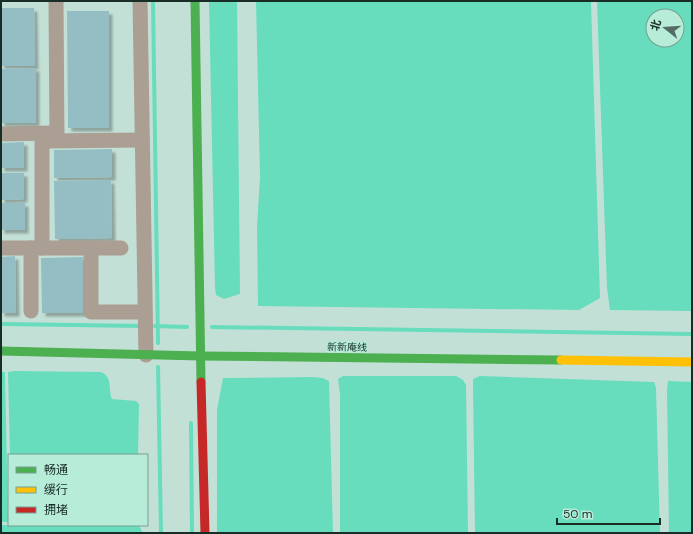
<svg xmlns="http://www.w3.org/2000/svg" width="693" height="534" viewBox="0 0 693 534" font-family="'DM Sans','Noto Sans SC',sans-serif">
  <defs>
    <filter id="shadow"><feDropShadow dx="3.5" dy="3.5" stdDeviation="1" flood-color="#0004"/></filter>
  </defs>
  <rect width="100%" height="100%" fill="#c3e0d6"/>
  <g fill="#67ddbd" fill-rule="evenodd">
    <polygon points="209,1 237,1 240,294 224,299 216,295 215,288"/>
    <polygon points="256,1 591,1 600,298 579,310 258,306 257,226 260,177"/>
    <path d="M597,1H692V311L610,310L607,288ZM653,16H677V40H653Z"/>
    <path d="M14,371L101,372C113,377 108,389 112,399L136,401L139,404L138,455H10L8,372Z"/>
    <polygon points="1,372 5,372 8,522 1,522"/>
    <polygon points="343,376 456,376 463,380 466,385 468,533 340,533 340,394 338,379"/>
    <polygon points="480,376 654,382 656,388 660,533 475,533 473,386 473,379"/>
    <polygon points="312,377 323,378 329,381 333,533 217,533 217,410 223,378"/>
    <polygon points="668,381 692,382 692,533 669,533 667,390"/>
    <path d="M1,525L117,526C125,525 142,521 142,533H1Z"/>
  </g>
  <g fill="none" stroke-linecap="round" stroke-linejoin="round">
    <g stroke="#67ddbd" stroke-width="4">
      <polyline points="153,1 158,343"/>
      <polyline points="1,324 143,326"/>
      <polyline points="155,326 187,327"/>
      <polyline points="212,327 692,334"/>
      <polyline points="158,367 161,533"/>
      <polyline points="191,423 192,533"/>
    </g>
  </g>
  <g fill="#94bec4" filter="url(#shadow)">
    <polygon points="1,8 34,8 35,66 1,66"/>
    <polygon points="67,11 109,11 109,128 68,128"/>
    <polygon points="36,68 36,123 1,123 1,69"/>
    <polygon points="24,142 24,168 1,168 1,143"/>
    <polygon points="112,149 112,177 54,178 54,150"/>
    <polygon points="1,173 24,173 24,199 1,200"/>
    <polygon points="111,180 112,238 55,239 54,181"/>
    <rect x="1" y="203" width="24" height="27"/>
    <polygon points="15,256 16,313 1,313 1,257"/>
    <polygon points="83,257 83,313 42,313 41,258"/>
  </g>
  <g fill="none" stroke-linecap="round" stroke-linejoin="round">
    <g stroke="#ab9e92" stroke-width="15">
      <polyline points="56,1 57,140"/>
      <polyline points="140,1 146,355"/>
      <polyline points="1,134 52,133"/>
      <polyline points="47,141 142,140"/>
      <polyline points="1,248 121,248"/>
      <polyline points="31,248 31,311"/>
      <polyline points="42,248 42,134"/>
      <polyline points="91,248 91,312 145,312"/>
    </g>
    <g stroke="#4caf50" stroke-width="9">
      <polyline points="195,1 201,382"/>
      <polyline points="1,351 200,356 561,360"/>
    </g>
    <polyline stroke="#ffc107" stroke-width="9" points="561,360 692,362"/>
    <polyline stroke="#c62828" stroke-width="9" points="201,382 205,533"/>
  </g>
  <g text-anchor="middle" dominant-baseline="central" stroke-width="3" stroke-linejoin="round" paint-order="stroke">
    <g font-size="10" fill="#182d26" stroke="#b7ecd9">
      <text transform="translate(347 347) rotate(1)">新新庵线</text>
    </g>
  </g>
  <rect width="693" height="534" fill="none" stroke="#182d26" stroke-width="4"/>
  <rect x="8" y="454" width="140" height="72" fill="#b7ecd9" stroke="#77a091"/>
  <rect x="16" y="467" width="20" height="6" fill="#4caf50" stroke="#77a091"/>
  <text x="44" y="474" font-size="12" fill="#182d26">畅通</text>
  <rect x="16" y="487" width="20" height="6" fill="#ffc107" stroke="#77a091"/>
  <text x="44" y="494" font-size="12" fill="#182d26">缓行</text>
  <rect x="16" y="507" width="20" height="6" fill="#c62828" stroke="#77a091"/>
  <text x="44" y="514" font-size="12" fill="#182d26">拥堵</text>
  <g transform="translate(665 28) rotate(287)"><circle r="19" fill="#b7ecd9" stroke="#77a091"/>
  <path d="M0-3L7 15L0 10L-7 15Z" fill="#546c64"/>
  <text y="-6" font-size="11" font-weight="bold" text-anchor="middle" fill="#182d26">北</text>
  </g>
  <path d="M557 518v6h103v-6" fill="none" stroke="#182d26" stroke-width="2"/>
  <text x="563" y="518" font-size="12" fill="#182d26" stroke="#b7ecd9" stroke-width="3" paint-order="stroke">50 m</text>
</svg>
